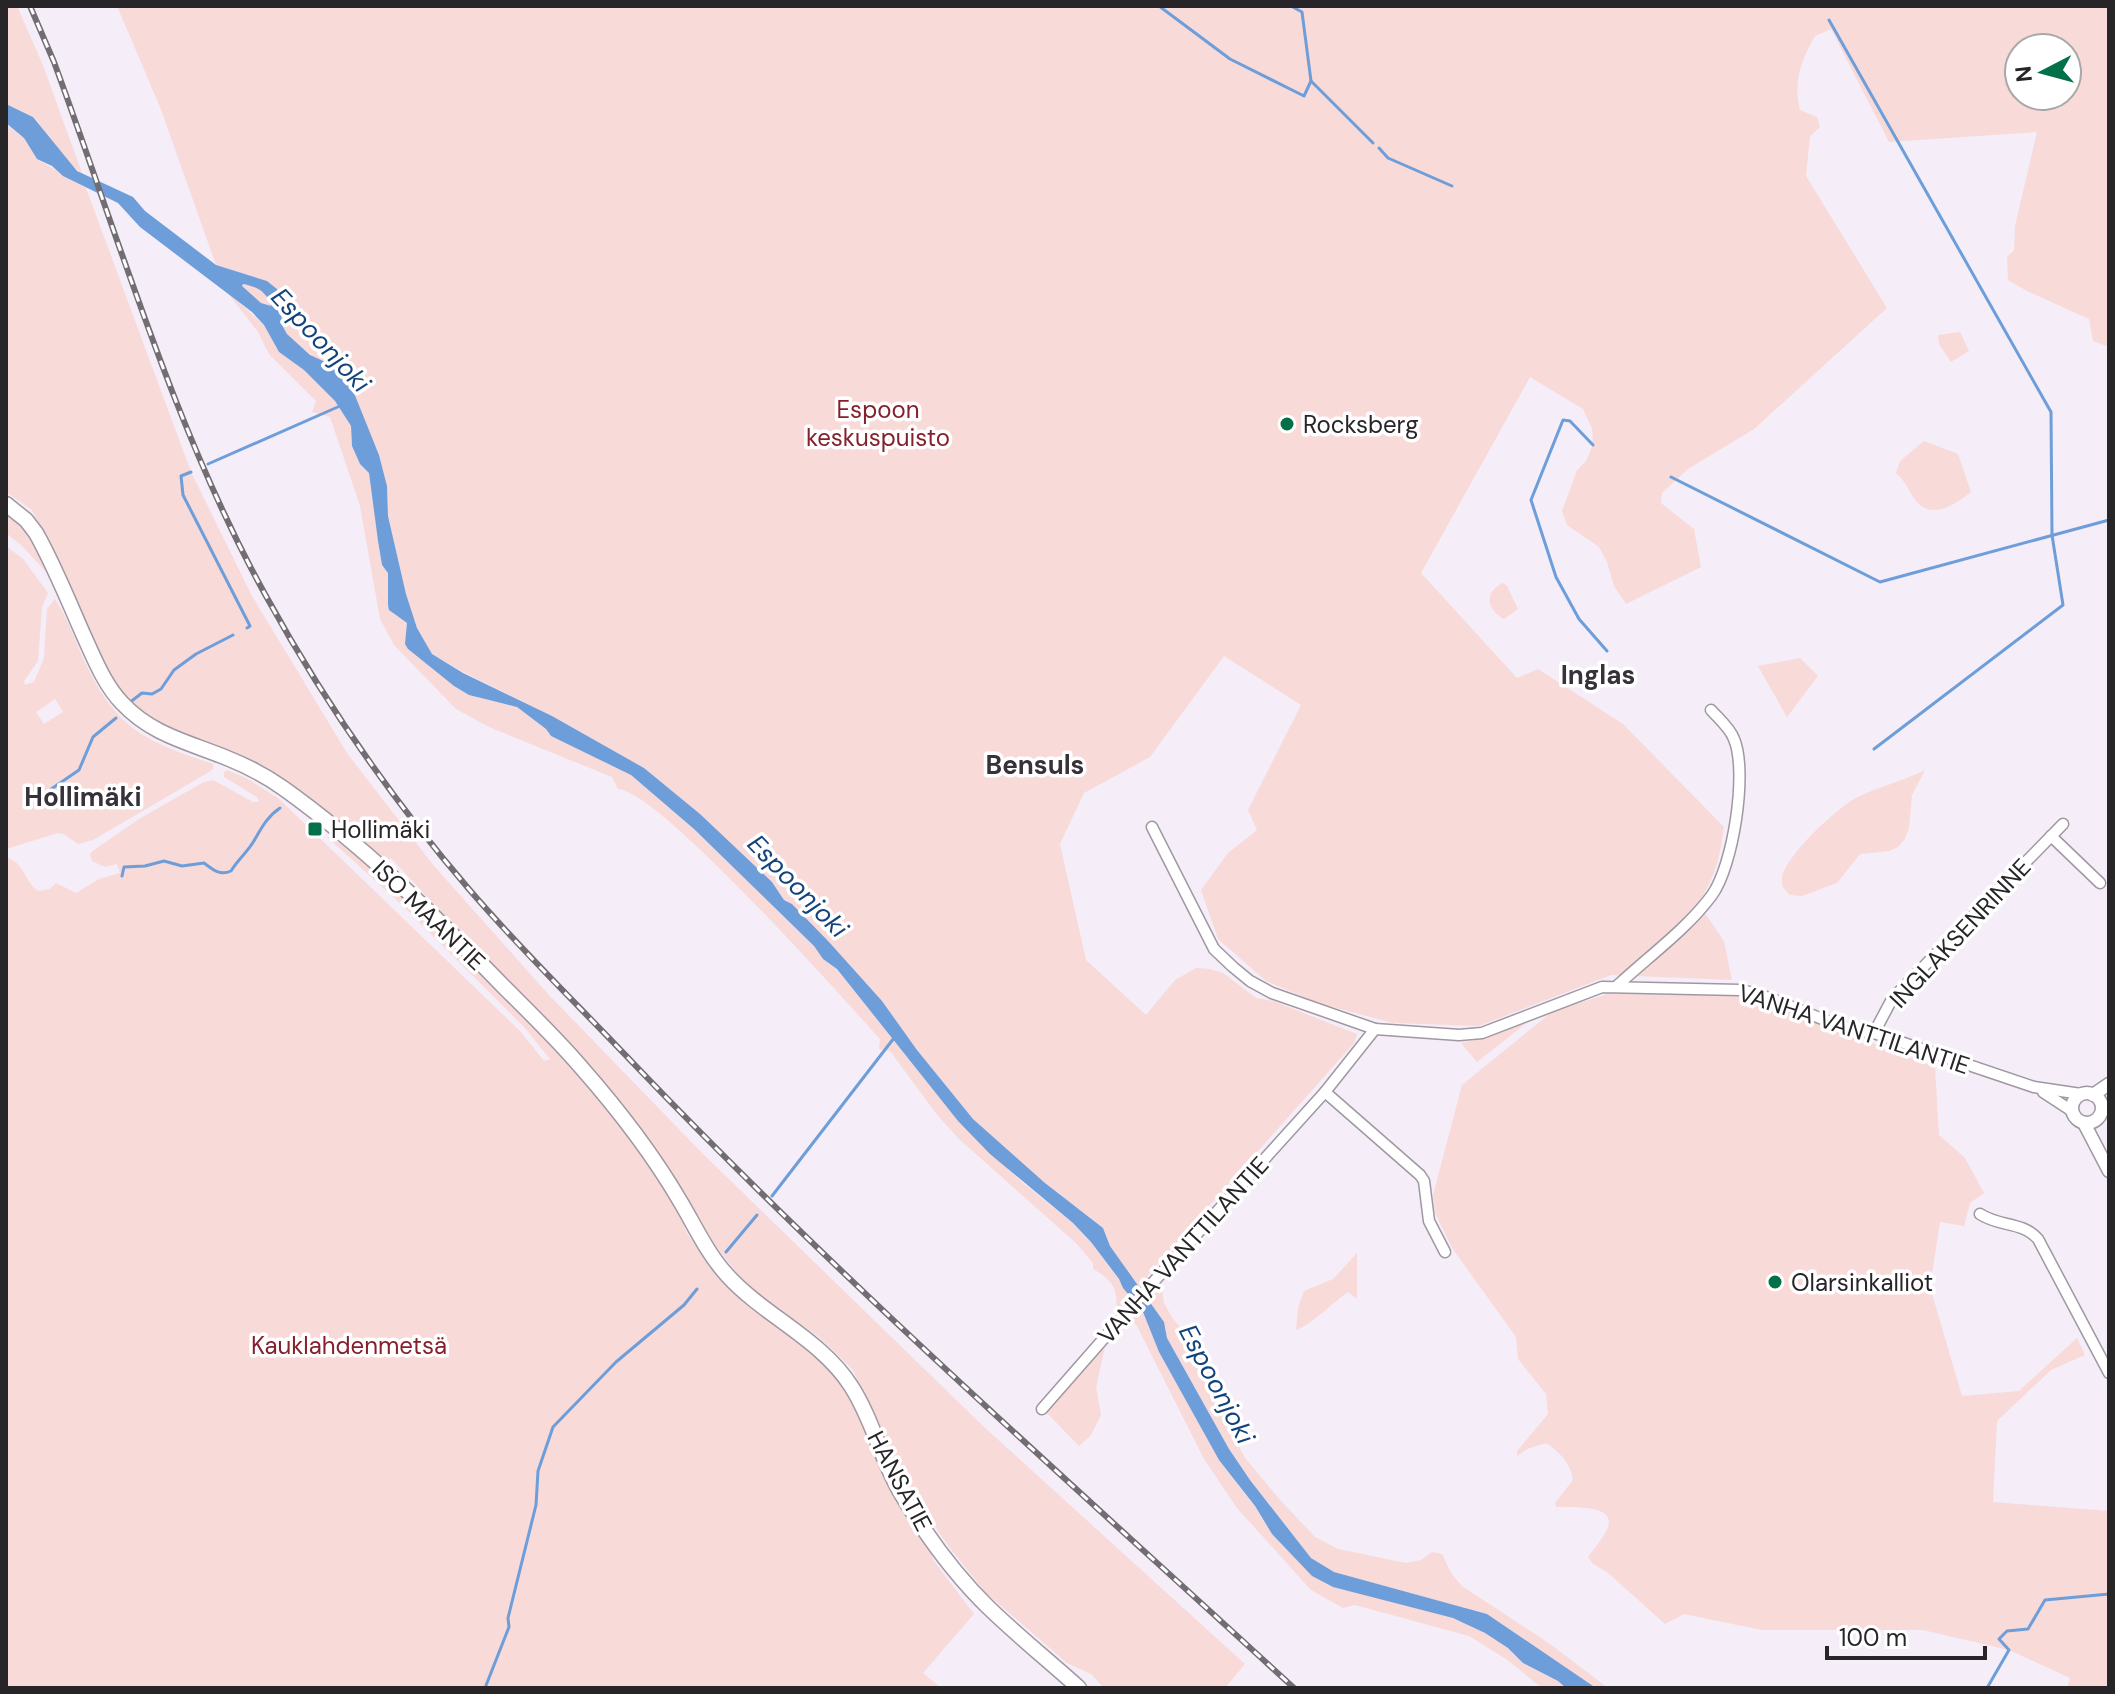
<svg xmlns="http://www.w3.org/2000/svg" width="2115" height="1694" viewBox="0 0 2115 1694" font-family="'DM Sans',sans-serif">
  <rect width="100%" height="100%" fill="#f5edf8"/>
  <g fill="#f8dad9" fill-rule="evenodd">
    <polygon points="6,6 17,6 42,63 82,173 70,166 34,117 6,104"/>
    <path d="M117,6H2109V347L2093,341L2089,319L2027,291L2008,280L2007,257L2014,250L2015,226L2037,132L1889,142L1831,29L1815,36C1801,60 1793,82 1800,110L1817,117L1820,127L1810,136L1806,176L1887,308L1754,429L1688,469L1662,493L1661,503L1694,529L1701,567L1626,604L1614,586L1607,562L1599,547L1567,525L1562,511L1577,470L1586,461L1593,445L1592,428L1583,409L1530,377L1421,573L1517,678L1538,669L1623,724L1724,827C1720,856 1715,879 1698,903L1724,941L1732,980L1611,975L1479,1026L1393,1023L1318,1003L1266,981L1218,939L1201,890L1228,853L1257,830L1248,810L1301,705L1224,656L1150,757L1084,793L1060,844L1086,960L1146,1015L1175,980L1196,968L1210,969L1223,973L1256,998L1273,1001L1357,1034L1354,1043L1147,1276L1162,1290L1164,1303L1173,1319L1204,1354L1216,1376L1219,1407L1245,1458L1281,1501L1315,1537L1338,1549L1406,1563L1421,1560L1432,1552L1442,1554L1451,1573L1462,1586L1550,1644L1608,1688H1596L1487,1614L1334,1572L1311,1558L1250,1480L1229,1449L1167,1338L1164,1322L1110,1246L1103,1228L1045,1183L973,1119L917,1050L882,1001L792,904L784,900L772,882L644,768L552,716L463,672L432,654L417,628L406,594L388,516L387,486L377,448L330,364L310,355L287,334L282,325L277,289L267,281L216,265L160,107ZM2019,48H2067V96H2019Z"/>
    <polygon points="6,124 24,138 37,159 86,188 191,472 252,596 347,753 434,866 549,995 702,1153 983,1426 1245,1664 1225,1688 1104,1688 1091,1674 1067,1663 985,1592 949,1547 889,1459 853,1370 818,1336 763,1300 744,1282 716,1246 661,1161 431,906 430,900 391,858 388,861 361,846 327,816 162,727 129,703 113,681 32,510 6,492"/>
    <path d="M243,284C259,287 266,291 271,306C260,305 250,294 241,286Z"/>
    <path d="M227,292L264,325L279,352L304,370L335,401L351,426L352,446L360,464L369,473L378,541L382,565L388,573V605L394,614L407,623L408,649L454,686L469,695L517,707L546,729L551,736L631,775L694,829L814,946L823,959L837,969L958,1121L1024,1184L1073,1223L1091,1242L1133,1299L1116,1319C1118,1293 1117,1282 1093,1269V1263L1077,1244L959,1139L938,1116L890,1051L879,1049L880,1039C844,999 658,790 618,789L612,777L489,727L456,709L394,645L380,619L360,506L330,417L312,412L316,401L269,354L258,332Z"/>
    <polygon points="1960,332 1969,351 1951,362 1939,344 1938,335"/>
    <path d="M1924,441L1958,454L1971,492C1959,502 1934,519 1919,504C1909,494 1908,483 1896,473L1900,461Z"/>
    <path d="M6,512C31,526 40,554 52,578L21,545L6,533Z"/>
    <path d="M6,546L23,559L48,593L42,607L38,661L24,681L25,685L34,682L44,658L47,609L55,599C67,617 75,640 84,660C116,729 144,741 213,764V769L209,772L93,840L78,844L64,834L58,833L6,849ZM55,699L63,712L44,724L36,712Z"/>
    <path d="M1503,583L1507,586L1518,609L1504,619C1487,610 1483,592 1503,583Z"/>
    <polygon points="1800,658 1818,676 1787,717 1758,666"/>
    <path d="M227,770L246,778L278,798L520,1031L544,1061L550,1059L524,1027L401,904L326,836L344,846L413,904L528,1020L612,1113L668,1193L687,1233L717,1277L753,1308L826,1362L852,1400L872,1450L925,1541L934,1561L974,1614L923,1673L941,1688H6V857C25,863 24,881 38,891L50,889L56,883L76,893L99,879L120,873L117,864L105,867L92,861L90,854L94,850L139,819L204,782L213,780L253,802H259L257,797L224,777V772Z"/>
    <path d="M1925,770L1912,795L1909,828L1904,840L1898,847L1889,851L1860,854L1837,883L1802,896L1790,895C1785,890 1781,887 1782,879C1783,858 1837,808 1856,798C1878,787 1903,781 1925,770Z"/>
    <path d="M1608,994L1741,995L1760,1000L1935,1067L1939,1135L1965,1158L1984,1193L1970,1203L1964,1226L1940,1222L1930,1287L1962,1396L2019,1391L2077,1338L2085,1355L2051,1370L1997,1421L1993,1502L2109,1511V1688H2067L2070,1678L2009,1650L1923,1630H1762L1684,1614L1665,1624L1607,1572L1593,1564L1588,1557C1594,1548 1603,1539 1607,1529C1619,1503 1569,1508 1556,1507L1555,1503L1573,1480C1571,1464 1559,1451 1546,1443L1527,1449L1517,1456V1451L1548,1414L1546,1394L1518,1359L1516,1337L1452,1248L1435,1213L1433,1195L1462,1085L1553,1011Z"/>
    <polygon points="1528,1022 1477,1062 1461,1043 1482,1039"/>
    <path d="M1357,1253V1299L1348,1292C1336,1300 1307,1328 1296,1330L1298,1308L1304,1291L1333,1279Z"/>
    <polygon points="1136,1305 1143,1312 1159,1352 1219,1460 1255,1507 1272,1534 1326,1584 1453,1618 1485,1633 1508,1648 1523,1663 1558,1681 1566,1688 1542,1688 1506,1659 1469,1636 1355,1605 1343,1608 1311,1590 1237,1508 1204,1459 1137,1326 1128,1314"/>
    <polygon points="1106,1342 1096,1387 1101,1415 1091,1435 1079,1446 1045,1411"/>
  </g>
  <path fill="#6d9eda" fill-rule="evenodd" d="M6,104L33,117L77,171L133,197L145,211L216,265L267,281L277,289L280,294L282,325L287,334L310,355L330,364L350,383L379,455L387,486L388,516L406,594L417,628L432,654L463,673L552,716L644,768L700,814L772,882L784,900L792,904L829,942L882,1001L917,1050L973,1119L1045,1183L1103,1228L1110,1246L1164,1322L1167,1338L1229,1449L1250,1480L1311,1558L1334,1572L1487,1614L1596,1688H1566L1558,1681L1523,1663L1508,1648L1485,1633L1453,1618L1333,1587L1312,1576L1272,1534L1255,1506L1219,1460L1159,1352L1143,1312L1123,1288L1119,1279L1091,1242L1073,1223L990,1154L958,1121L837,969L823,959L814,946L694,829L631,775L551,736L546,729L517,707L469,695L454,686L408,649L405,644L407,623L389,610L388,605V573L382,565L378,541L369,473L360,464L352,446L351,426L335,401L304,370L279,352L264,325L252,312L140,227L118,203L63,176L52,166L37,159L24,138L6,123ZM243,284C258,287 266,291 271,306L261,303L242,286Z"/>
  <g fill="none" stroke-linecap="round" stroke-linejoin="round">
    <g stroke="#6d9eda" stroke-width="3">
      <polyline points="1159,6 1230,59 1304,96 1311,81 1302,12 1291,6"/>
      <polyline points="1829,20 2051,412 2052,535 2063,605 1874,749"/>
      <polyline points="1311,81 1373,143"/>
      <polyline points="1379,148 1388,158 1452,186"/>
      <polyline points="1593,445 1570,421 1563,420 1531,500 1556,577 1579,619 1607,651"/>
      <polyline points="208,464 340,406"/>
      <polyline points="191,472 181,476 183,495 250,626 247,628"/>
      <polyline points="1671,477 1880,582 2109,520"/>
      <polyline points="129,703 142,693 152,694 161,689 174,670 196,654 233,635"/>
      <polyline points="44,794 79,770 93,737 116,718"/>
      <path d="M122,876L124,867L145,866L164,861L182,866L204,863C213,870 220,876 231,871C238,859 249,851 255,839C262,827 268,816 280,808"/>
      <polyline points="772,1196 894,1038"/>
      <polyline points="726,1252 757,1215"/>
      <polyline points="485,1688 509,1627 508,1618 536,1505 538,1471 553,1427 616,1362 684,1305 697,1289"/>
      <polyline points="1987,1688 2009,1650 1999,1639 2007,1631 2028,1629 2045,1600 2109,1594"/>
    </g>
    <defs>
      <g id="minor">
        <path d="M1152,827L1214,949L1233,967L1250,981L1272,993L1375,1029L1459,1035L1482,1033L1602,987L1740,990C1786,999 1826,1027 1874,1033L2034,1087L2081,1094"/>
        <polyline points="2051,836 2100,883"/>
        <path d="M1618,985C1649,956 1687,929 1712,895C1733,866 1748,772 1734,739C1730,728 1719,719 1711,710"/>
        <polyline points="1874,1033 1892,999 2063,824"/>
        <polyline points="1325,1092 1420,1175 1424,1181 1429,1221 1445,1252"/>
        <polyline points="2043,1092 2072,1111"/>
        <path d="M1980,1214C1999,1227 2022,1221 2038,1239L2109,1373"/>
        <polyline points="1042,1409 1148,1288 1325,1092 1375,1029"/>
      </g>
      <g id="tertiary">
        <circle cx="2087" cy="1108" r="15"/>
        <polyline points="2093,1095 2109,1084"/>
        <polyline points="2084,1123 2109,1171"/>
      </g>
      <path id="secondary" d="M6,504L26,520L36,533C54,565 68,600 83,634C94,658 104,684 122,703C152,735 188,742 227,758C247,766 266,776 283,788C363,845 435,916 503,986C529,1012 556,1038 580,1066C617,1108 652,1153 680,1201C695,1226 707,1253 727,1275C764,1316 821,1339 851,1386C873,1420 881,1460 902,1495C926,1535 955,1575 989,1608C1018,1636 1049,1661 1079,1688"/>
    </defs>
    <use href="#minor" stroke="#9f98a2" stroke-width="13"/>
    <use href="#tertiary" stroke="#9f98a2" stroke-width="15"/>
    <use href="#secondary" stroke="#9f98a2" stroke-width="17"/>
    <use href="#minor" stroke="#fff" stroke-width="10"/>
    <use href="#tertiary" stroke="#fff" stroke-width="12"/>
    <use href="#secondary" stroke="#fff" stroke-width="14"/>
    <defs>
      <path id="rail" d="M30,6L54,62C119,238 175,432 266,596C323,700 391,798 468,888C520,949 578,1005 633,1063C842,1282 1071,1483 1294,1688"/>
    </defs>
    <use href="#rail" stroke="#726d73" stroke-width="6"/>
    <use href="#rail" stroke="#fff" stroke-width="3" stroke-dasharray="9" stroke-linecap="butt"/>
  </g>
  <g fill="#027049" stroke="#fff" stroke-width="3">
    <circle cx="1287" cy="424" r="8"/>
    <rect x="307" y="821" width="16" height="16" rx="4"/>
    <circle cx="1775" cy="1282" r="8"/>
  </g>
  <g text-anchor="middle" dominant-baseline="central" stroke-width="7" stroke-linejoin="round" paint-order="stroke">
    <g font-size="24" fill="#84212c" stroke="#fff">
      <text x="878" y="409">Espoon<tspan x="878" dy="28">keskuspuisto</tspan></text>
      <text x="349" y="1345">Kauklahdenmetsä</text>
    </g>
    <g font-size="24" fill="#282529" stroke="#fff" text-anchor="start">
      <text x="1303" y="424">Rocksberg</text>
      <text x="331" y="829">Hollimäki</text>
      <text x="1791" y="1282">Olarsinkalliot</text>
    </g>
    <g font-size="24" fill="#282529" stroke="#fff">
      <text transform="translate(429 915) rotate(44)">ISO MAANTIE</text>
      <text transform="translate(1960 933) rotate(-47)">INGLAKSENRINNE</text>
      <text transform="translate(1854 1029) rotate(18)">VANHA VANTTILANTIE</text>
      <text transform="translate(1183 1250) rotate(-48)">VANHA VANTTILANTIE</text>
      <text transform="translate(900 1481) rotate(62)">HANSATIE</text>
    </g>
    <g font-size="26" font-style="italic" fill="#12447b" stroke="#fff">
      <text transform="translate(321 340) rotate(47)">Espoonjoki</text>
      <text transform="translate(798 886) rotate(46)">Espoonjoki</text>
      <text transform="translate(1217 1384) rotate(62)">Espoonjoki</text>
    </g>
    <g font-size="26" font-weight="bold" fill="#373139" stroke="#fff">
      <text x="1598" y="675">Inglas</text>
      <text x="1035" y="765">Bensuls</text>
      <text x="83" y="797">Hollimäki</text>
    </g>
  </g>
  <rect width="2115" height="1694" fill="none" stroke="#282529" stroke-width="16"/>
  <g transform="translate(2043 72) rotate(264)"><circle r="38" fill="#ffffff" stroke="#a9a8a9" stroke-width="2"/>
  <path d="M0-6L14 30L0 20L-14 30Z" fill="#027049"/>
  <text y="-12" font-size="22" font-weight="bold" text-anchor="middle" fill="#282529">N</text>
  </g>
  <path d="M1827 1646v12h158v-12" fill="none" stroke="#282529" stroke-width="4"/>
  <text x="1839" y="1646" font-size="24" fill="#282529" stroke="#ffffff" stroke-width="6" paint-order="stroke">100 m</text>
</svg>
